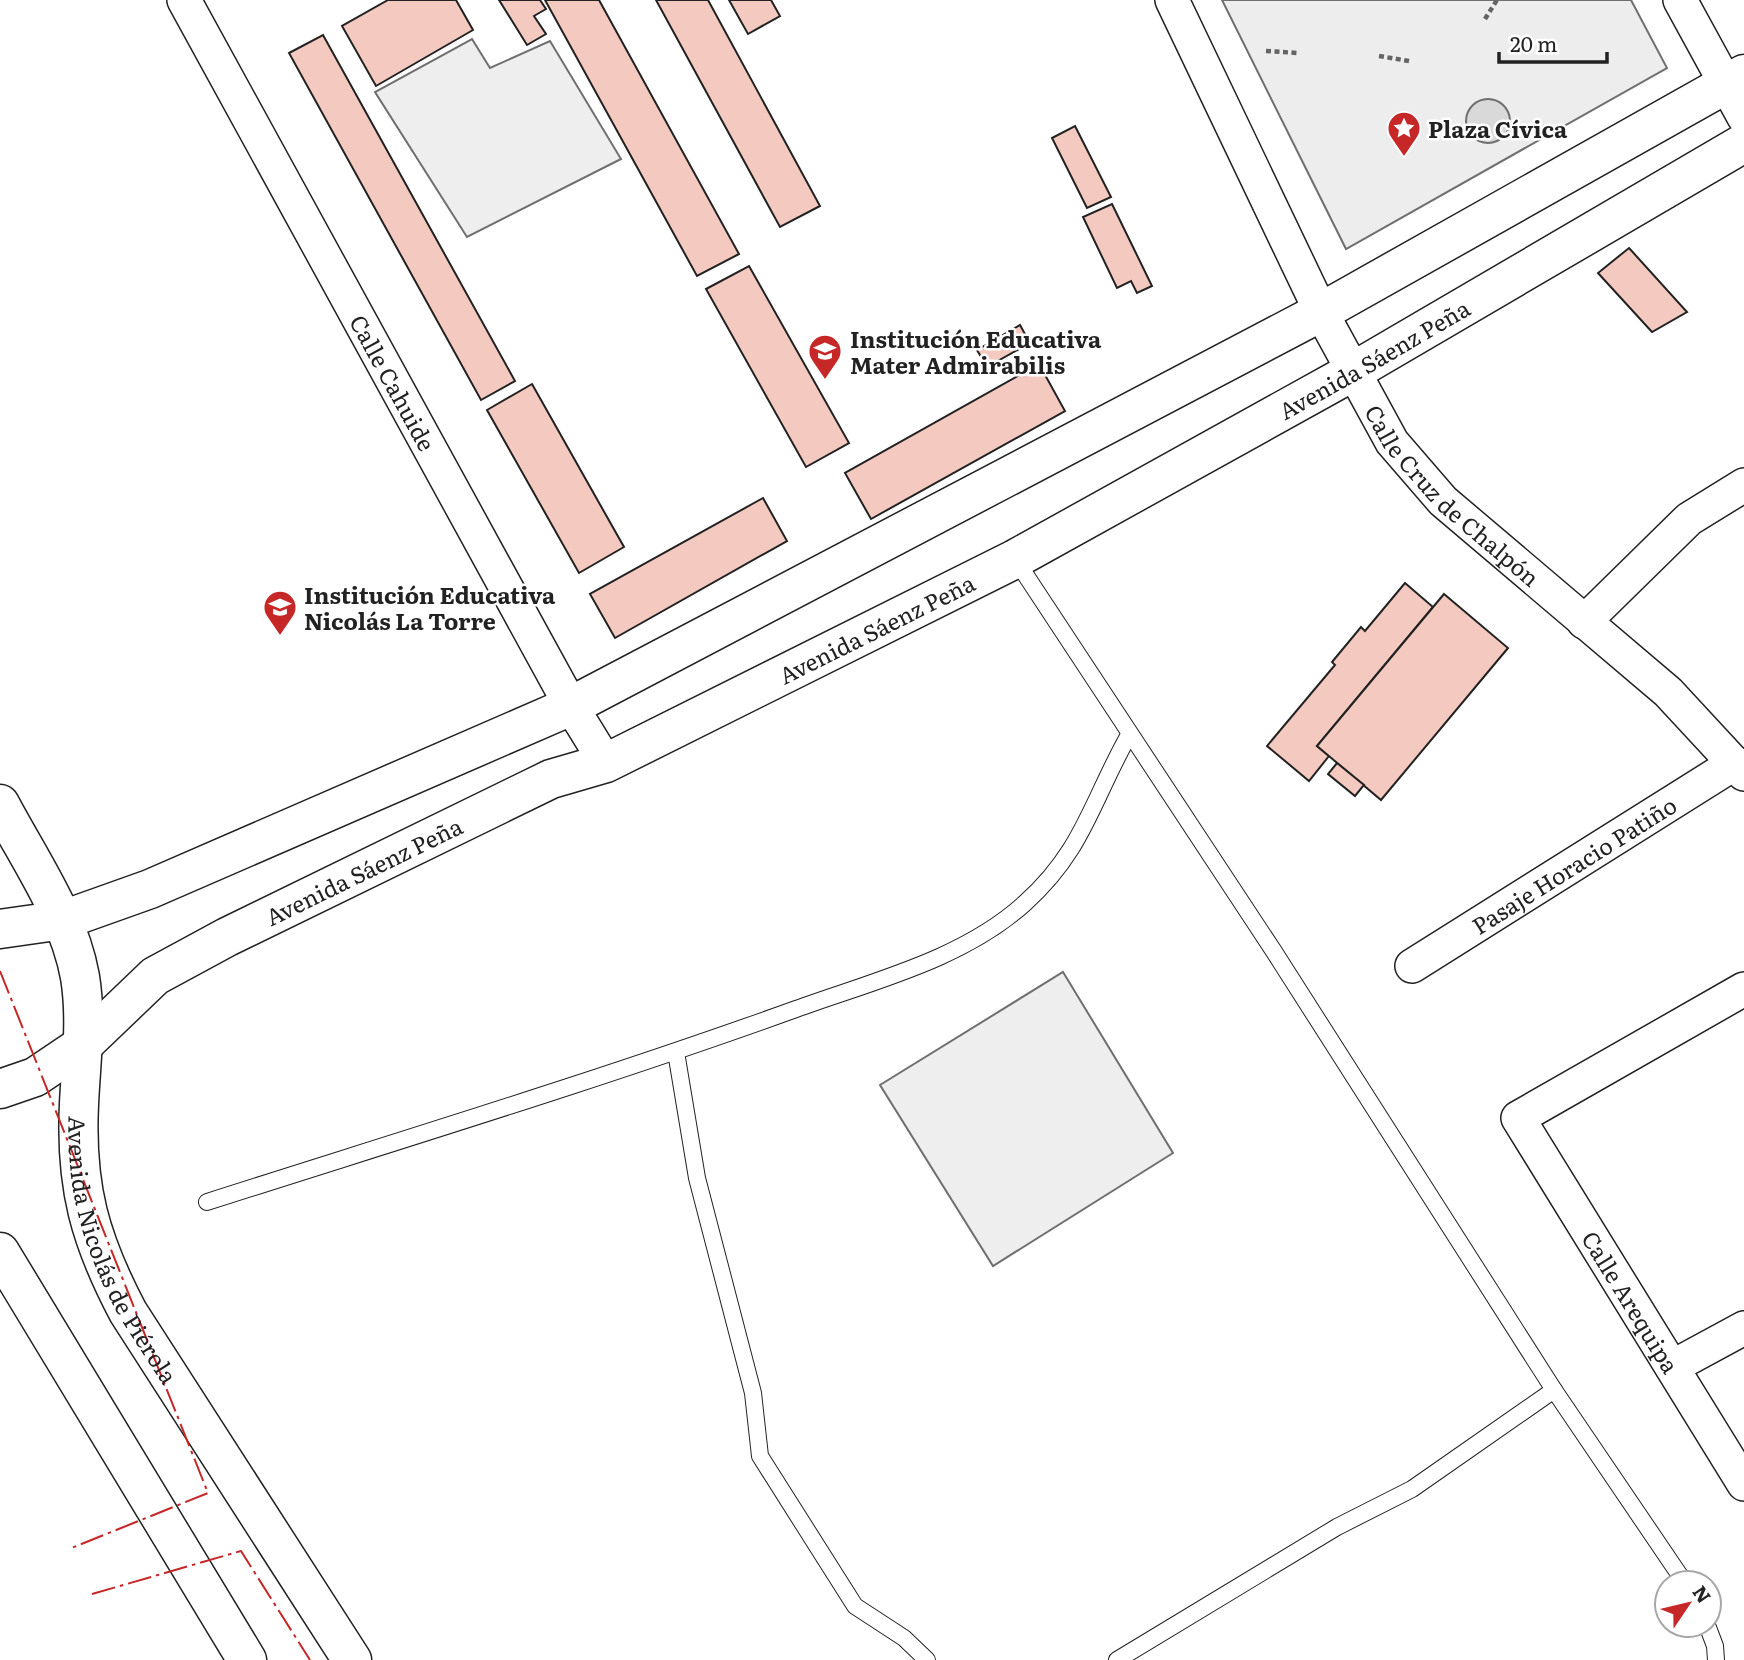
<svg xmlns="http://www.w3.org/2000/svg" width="1744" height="1660" viewBox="0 0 1744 1660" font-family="Literata,serif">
  <rect width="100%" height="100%" fill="#fff"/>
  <g fill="#eee" stroke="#6f6f6f" stroke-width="2">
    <polygon points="472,39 490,68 550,41 621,159 467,237 375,92"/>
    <polygon points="1063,972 1173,1153 993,1266 880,1085"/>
  </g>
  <polygon fill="#ededed" stroke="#6f6f6f" stroke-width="2" points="1222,0 1631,0 1667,68 1346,249"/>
  <circle fill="#d9d9d9" stroke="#6f6f6f" stroke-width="2" cx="1488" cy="121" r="22"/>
  <g fill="#f3c9c0" stroke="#222" stroke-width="2">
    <polygon points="388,0 456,0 473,30 376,86 342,26"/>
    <polygon points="499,0 540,0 546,9 534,16 546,34 527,45"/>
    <polygon points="545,0 599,0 739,254 697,276"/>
    <polygon points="656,0 708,0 820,206 780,227"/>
    <polygon points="729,0 771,0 780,16 748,34"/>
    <polygon points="323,35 515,381 481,400 289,53"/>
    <polygon points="1075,126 1111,197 1087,208 1052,138"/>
    <polygon points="1112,204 1152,286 1137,293 1131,281 1117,288 1083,217"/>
    <polygon points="1629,248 1687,312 1652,332 1598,273"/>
    <polygon points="749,266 849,443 806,467 706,289"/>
    <polygon points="1020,325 1030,343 987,367 977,350"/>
    <polygon points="1039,364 1065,411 871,519 845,473"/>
    <polygon points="532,384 624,547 579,573 487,410"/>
    <polygon points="763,498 787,541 615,638 590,594"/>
    <polygon points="1405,583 1433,607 1317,746 1329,756 1309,781 1267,746 1335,665 1332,662 1361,627 1365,631"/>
    <polygon points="1444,594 1508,648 1381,800 1317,746"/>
    <polygon points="1337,763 1364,785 1355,796 1328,774"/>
  </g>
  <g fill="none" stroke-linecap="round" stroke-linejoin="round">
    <defs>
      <g id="lane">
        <polyline points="1015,559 1273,950 1554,1390 1685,1583"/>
        <polyline points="676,1052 697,1178 753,1393 760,1456 855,1606 904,1638 927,1660"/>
        <path d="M207,1202C404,1139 602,1079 796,1009C873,981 964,959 1025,903C1084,850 1092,800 1129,735"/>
        <polyline points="1707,1625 1715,1646 1716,1660"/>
        <polyline points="1117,1660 1337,1527 1412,1489 1554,1390"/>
      </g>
      <g id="street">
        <path id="s1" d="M184,0L571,706L606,763"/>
        <path id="s2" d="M1172,0L1321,312L1392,442L1443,501L1668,692L1744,774"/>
        <polyline points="1680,0 1744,117"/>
        <polyline points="1584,622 1689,519 1744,485"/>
        <path id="s3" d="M1412,966L1735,763"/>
        <path id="s4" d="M1744,989L1518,1118L1744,1484"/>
        <polyline points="1672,1367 1744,1328"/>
      </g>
      <g id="secondary">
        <polyline points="63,920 150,889 571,706 1321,312 1744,74"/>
        <path id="s5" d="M84,1044L155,976L227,937L551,779L606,763L1015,559L1354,371L1744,143"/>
      </g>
      <g id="primary">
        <path id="s6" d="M0,804C29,859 69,915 80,977C87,1020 81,1061 79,1104C75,1187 90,1240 128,1312L352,1660"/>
        <polyline points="0,929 63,920"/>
        <polyline points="0,1089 35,1077 84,1044"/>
        <polyline points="0,1252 247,1660"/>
      </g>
    </defs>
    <use href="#lane" stroke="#222" stroke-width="18"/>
    <use href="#street" stroke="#222" stroke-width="36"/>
    <use href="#secondary" stroke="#222" stroke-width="41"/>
    <use href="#primary" stroke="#222" stroke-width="41"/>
    <g stroke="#646464" stroke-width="4.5" stroke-dasharray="5 3.5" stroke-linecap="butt">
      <polyline points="1485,19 1497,0"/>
      <polyline points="1266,51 1298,53"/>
      <polyline points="1379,56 1409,61"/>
    </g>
    <use href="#lane" stroke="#fff" stroke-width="16"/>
    <use href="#street" stroke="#fff" stroke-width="33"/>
    <use href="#secondary" stroke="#fff" stroke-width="38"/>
    <use href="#primary" stroke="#fff" stroke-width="38"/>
    <g stroke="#c62828" stroke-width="2" stroke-dasharray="24 5 3.5 5" stroke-linecap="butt">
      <polyline points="0,971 208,1493 69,1549"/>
      <polyline points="92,1594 241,1551 310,1660"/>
    </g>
  </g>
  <defs>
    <symbol id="sight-pin" viewBox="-11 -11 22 30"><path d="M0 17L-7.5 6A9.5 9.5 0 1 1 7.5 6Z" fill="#c62828" stroke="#fff"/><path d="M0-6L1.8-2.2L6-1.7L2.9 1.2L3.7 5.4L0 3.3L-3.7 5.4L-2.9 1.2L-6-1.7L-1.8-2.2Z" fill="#fff"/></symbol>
    <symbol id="school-pin" viewBox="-11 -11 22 30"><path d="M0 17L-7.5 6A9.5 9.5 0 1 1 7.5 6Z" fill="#c62828" stroke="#fff"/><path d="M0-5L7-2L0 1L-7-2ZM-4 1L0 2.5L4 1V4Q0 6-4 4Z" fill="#fff"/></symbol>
  </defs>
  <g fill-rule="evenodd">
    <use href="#sight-pin" x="1385" y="109" width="38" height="52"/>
    <use href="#school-pin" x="806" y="332" width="38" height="52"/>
    <use href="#school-pin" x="261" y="588" width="38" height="52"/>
  </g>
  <g text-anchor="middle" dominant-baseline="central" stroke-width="5" stroke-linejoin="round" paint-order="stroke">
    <g font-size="23" font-weight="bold" fill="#222" stroke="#fff" text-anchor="start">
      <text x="1428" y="128">Plaza Cívica</text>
      <text x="850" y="338">Institución Educativa<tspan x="850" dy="26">Mater Admirabilis</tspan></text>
      <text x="304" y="594">Institución Educativa<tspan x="304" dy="26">Nicolás La Torre</tspan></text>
    </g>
    <g font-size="23" fill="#222" stroke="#fff">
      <text stroke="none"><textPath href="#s5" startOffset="1466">Avenida Sáenz Peña</textPath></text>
      <text stroke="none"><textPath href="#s1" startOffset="436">Calle Cahuide</textPath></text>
      <text stroke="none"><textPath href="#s2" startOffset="574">Calle Cruz de Chalpón</textPath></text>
      <text stroke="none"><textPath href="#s5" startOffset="900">Avenida Sáenz Peña</textPath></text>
      <text stroke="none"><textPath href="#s3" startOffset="191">Pasaje Horacio Patiño</textPath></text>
      <text stroke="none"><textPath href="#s5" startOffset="332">Avenida Sáenz Peña</textPath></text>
      <text stroke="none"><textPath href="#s6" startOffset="474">Avenida Nicolás de Piérola</textPath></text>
      <text stroke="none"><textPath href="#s4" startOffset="476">Calle Arequipa</textPath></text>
    </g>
  </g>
  <g transform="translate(1688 1604) rotate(55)"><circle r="33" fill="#ffffff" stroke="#a7a7a7" stroke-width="2"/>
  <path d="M0-5L12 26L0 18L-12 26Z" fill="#c62828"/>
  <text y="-10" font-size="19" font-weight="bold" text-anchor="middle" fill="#222222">N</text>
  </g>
  <path d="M1499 52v10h108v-10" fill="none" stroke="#222222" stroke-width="3.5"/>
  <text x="1510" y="52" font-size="21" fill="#222222" stroke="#ffffff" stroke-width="5" paint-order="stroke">20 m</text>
</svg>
